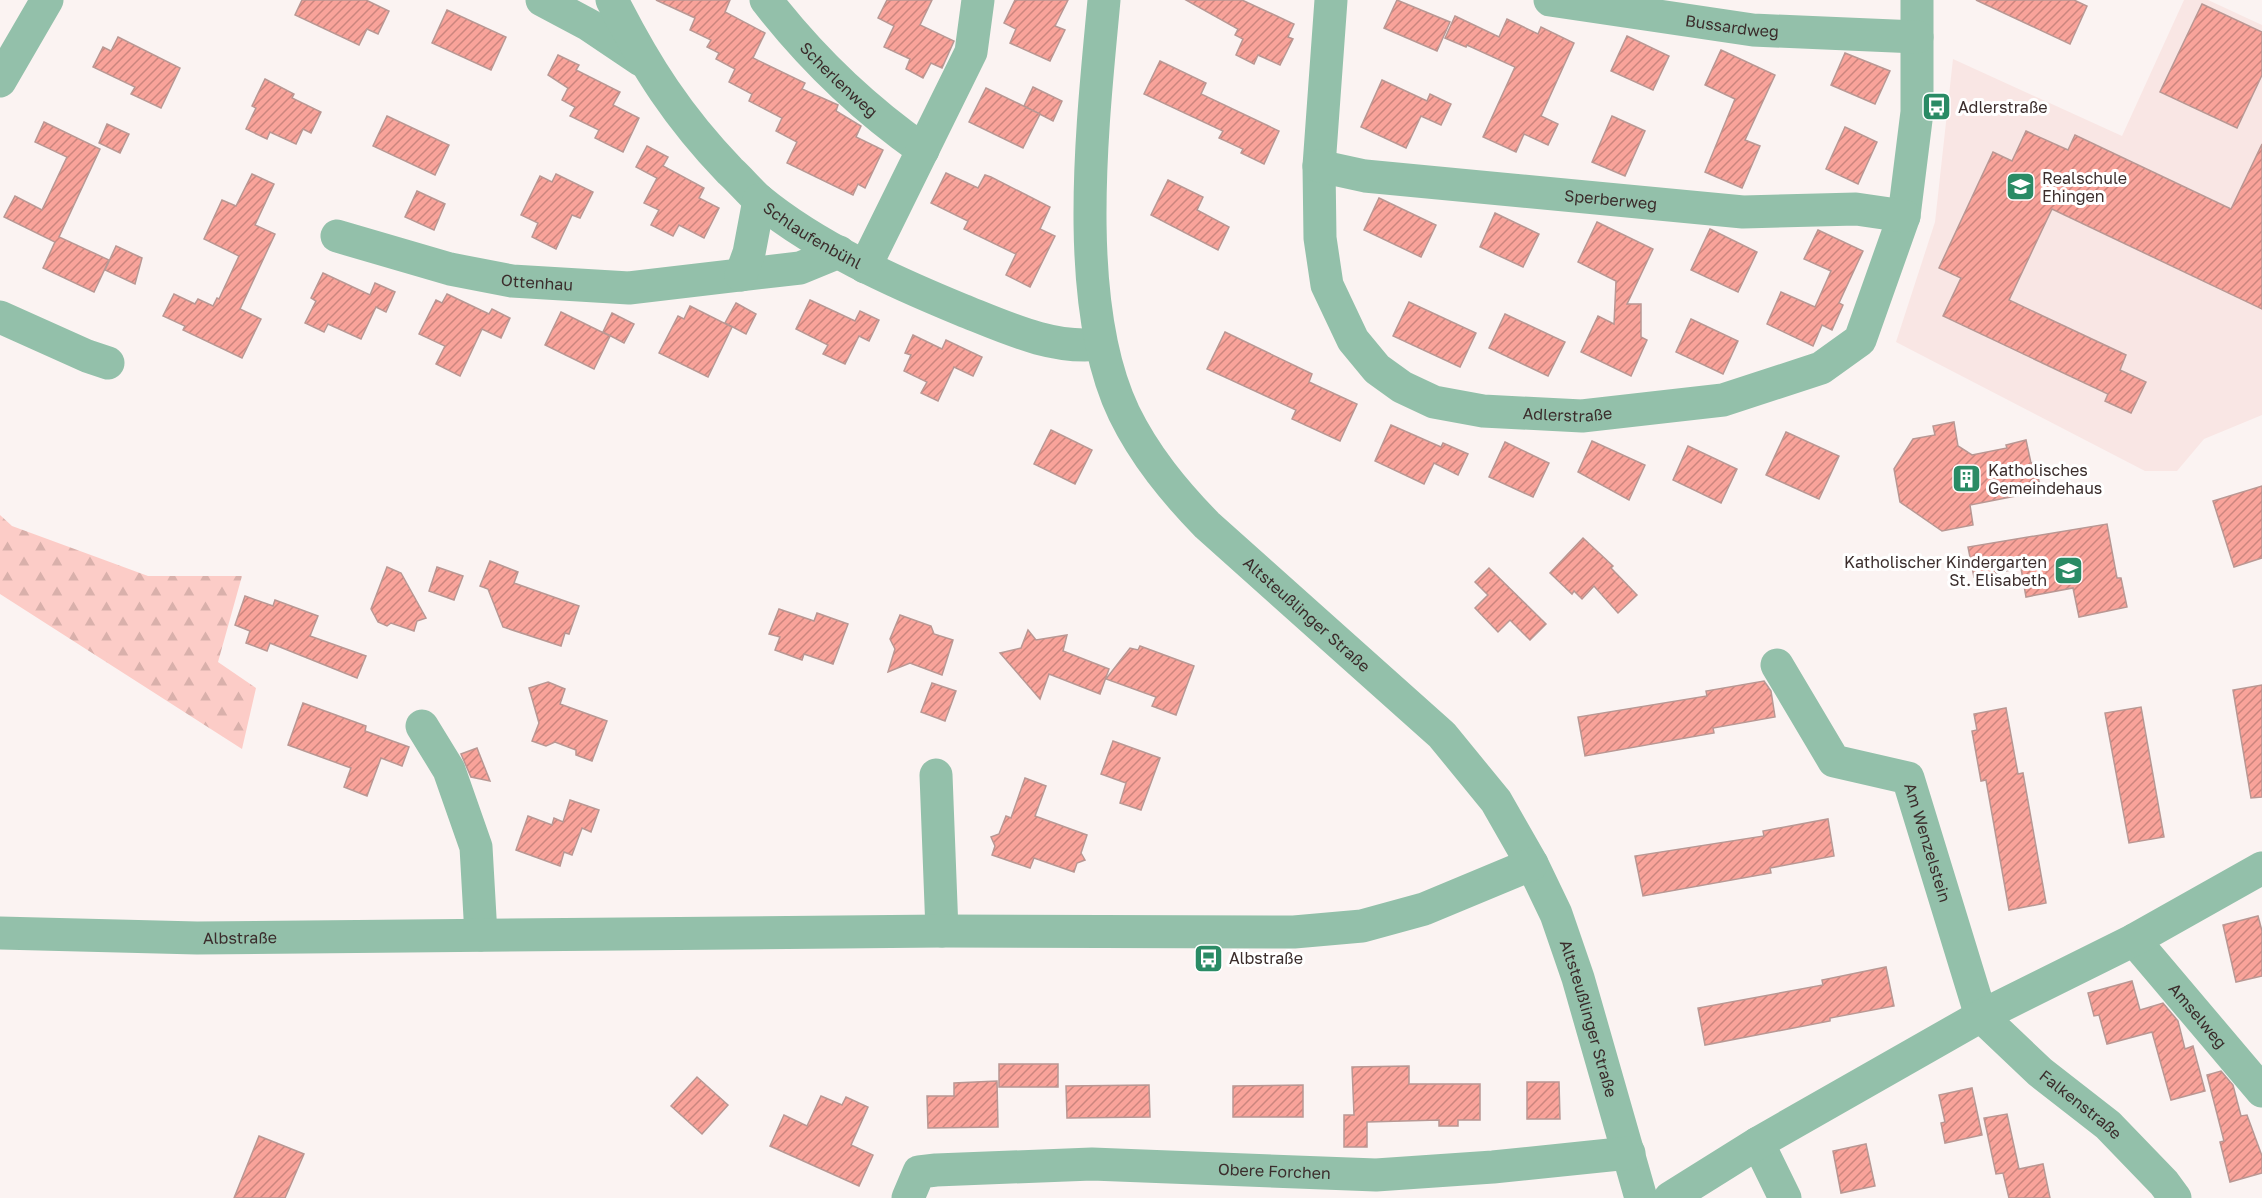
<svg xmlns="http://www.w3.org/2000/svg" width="2262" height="1198" viewBox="0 0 2262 1198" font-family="'Golos Text',sans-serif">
  <defs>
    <pattern id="forest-firs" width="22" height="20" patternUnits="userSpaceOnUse" patternTransform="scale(1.5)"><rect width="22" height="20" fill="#fcccc7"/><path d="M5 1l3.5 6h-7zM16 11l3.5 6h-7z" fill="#d9b0ab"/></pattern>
    <pattern id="building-hatch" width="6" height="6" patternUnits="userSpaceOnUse" patternTransform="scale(1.5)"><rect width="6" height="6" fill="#f9a39a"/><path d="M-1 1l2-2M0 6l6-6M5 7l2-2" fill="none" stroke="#cb857e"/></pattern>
  </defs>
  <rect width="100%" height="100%" fill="#fbf3f2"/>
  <polygon fill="#f9e6e4" points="2184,0 2208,0 2262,25 2262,415 2204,439 2177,471 2145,471 1896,342 1935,222 1953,59 2122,136"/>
  <polygon fill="url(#forest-firs)" points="0,515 12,526 148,576 242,576 218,662 256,688 242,749 0,594"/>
  <g fill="url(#building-hatch)" stroke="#b99793" stroke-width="1.5">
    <polygon points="302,0 366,0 389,11 378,34 367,29 359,45 295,15"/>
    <polygon points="656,0 730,0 725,12 765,33 753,58 805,83 802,89 838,105 836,111 861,126 856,137 883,150 865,188 858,184 853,195 787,163 797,142 776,131 782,118 749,101 752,94 729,82 735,69 716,59 719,53 707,47 711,40 690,30 695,18"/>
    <polygon points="887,0 932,0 920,25 954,41 942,68 931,63 923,78 906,69 910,59 884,47 894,26 878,18"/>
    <polygon points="1015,0 1068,0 1055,26 1065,30 1050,61 1010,43 1016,29 1004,23"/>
    <polygon points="1186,0 1242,0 1294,24 1288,37 1293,39 1280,65 1258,55 1254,64 1236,55 1243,39 1235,35 1238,29"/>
    <polygon points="1397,0 1450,22 1437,51 1384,28"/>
    <polygon points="1976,0 2074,0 2087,6 2070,44"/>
    <polygon points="2202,4 2262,32 2262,75 2237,128 2160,92"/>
    <polygon points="447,10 506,37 491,70 432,43"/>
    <polygon points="1455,16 1499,37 1507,19 1538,34 1541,27 1574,43 1541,116 1558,124 1548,145 1524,134 1516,152 1483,137 1515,67 1467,45 1466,47 1445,38"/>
    <polygon points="1627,36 1669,56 1653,90 1611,71"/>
    <polygon points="118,37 180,68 161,108 131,94 135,87 93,67 103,47 111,51"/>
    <polygon points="1721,50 1775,75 1745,140 1760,146 1742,188 1705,172 1735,99 1705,85"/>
    <polygon points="1845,53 1890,71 1875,104 1831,85"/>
    <polygon points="558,55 579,65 576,70 620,92 613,105 639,118 623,152 595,138 599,130 570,116 575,107 562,100 568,88 548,75"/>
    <polygon points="1160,61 1206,83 1201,94 1279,131 1264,164 1241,153 1243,149 1219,138 1223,131 1144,94"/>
    <polygon points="265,79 294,94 292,98 321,112 311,133 303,129 296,144 270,132 267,139 246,129 256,108 252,106"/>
    <polygon points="1382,80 1427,101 1430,94 1451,104 1441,125 1421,116 1406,148 1361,127"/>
    <polygon points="1033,87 1062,101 1053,121 1024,106"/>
    <polygon points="986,88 1040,114 1023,148 969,122"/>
    <polygon points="387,116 449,145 435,175 373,146"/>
    <polygon points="1612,116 1645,131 1625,176 1592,162"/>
    <polygon points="44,122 100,149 59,237 109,260 94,292 43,268 55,242 4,217 15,196 42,210 67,157 35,142"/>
    <polygon points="107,124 129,134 120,153 99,143"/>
    <polygon points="1845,127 1877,142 1858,184 1826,169"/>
    <polygon points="2026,131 2068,150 2075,135 2231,209 2262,144 2262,309 2052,209 2009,300 2126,355 2120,370 2146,382 2131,413 2105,401 2108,394 1943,316 1961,278 1939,268 1993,152 2012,161"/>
    <polygon points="647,146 668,157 663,166 704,188 699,198 719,208 704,238 679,225 673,236 651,225 659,210 644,203 657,178 636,167"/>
    <polygon points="946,173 978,188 985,175 991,177 1050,207 1040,229 1055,236 1030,287 1006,275 1016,254 964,229 968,221 931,203"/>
    <polygon points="252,174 274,184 255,225 275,234 240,309 261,319 242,358 183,330 185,326 163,316 174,294 195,304 198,299 213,306 217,298 219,299 239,256 204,239 222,200 236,206"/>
    <polygon points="556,174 593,192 580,218 572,215 556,249 532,237 538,223 521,215 540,176 552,182"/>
    <polygon points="1168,180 1203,197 1197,210 1229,227 1218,250 1151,215"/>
    <polygon points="417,191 445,204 434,230 405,217"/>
    <polygon points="1379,198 1436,225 1421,257 1364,230"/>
    <polygon points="1495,213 1539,234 1523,267 1480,247"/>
    <polygon points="1597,222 1653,249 1627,304 1641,304 1641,337 1647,340 1631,376 1581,352 1598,316 1614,324 1616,281 1578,262"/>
    <polygon points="1710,229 1757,252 1738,292 1691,270"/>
    <polygon points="1818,230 1863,251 1839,303 1843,305 1832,330 1822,325 1813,346 1767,324 1781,292 1815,307 1831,271 1804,259"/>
    <polygon points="116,246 142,258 135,284 105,270"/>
    <polygon points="323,273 370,295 375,283 395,292 386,312 376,307 361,339 328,324 324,332 305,323 316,301 311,298"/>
    <polygon points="447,294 489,314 492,309 510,318 501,338 482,329 460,376 436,364 445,346 419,334 436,300 442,303"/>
    <polygon points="810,300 855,321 860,311 879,320 869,341 859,336 845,364 823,354 828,345 796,329"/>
    <polygon points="1409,302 1476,333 1460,367 1393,336"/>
    <polygon points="736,303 756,314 746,334 725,323"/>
    <polygon points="690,306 732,327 708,377 659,353 678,316 684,319"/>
    <polygon points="561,312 610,336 594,369 545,345"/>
    <polygon points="612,313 634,324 624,343 603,332"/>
    <polygon points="1505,314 1565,342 1548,376 1489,348"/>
    <polygon points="1691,319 1738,341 1723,374 1676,352"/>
    <polygon points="1225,332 1312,374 1309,382 1357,404 1340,441 1292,419 1296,410 1207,369"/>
    <polygon points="913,335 942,349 946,340 982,357 973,376 954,367 938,401 921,393 927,382 904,371 911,355 905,353"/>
    <polygon points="1954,422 1958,446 1972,455 2007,448 2006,445 2026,440 2031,463 2035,462 2041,491 1970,505 1973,525 1942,531 1900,502 1894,469 1913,439 1935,435 1933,426"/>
    <polygon points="1391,425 1441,447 1443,443 1468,454 1458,475 1434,463 1424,484 1375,461"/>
    <polygon points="1051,430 1092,450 1075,484 1034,464"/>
    <polygon points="1786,432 1839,456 1819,499 1766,475"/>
    <polygon points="1592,441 1645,465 1629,500 1578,472"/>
    <polygon points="1505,442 1549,463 1533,497 1489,477"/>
    <polygon points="1688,446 1737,469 1721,503 1673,480"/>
    <polygon points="2262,486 2262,558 2234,567 2213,501"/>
    <polygon points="2107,524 2117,578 2121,578 2127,607 2079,617 2073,588 2026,597 2021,568 1974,577 1968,547"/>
    <polygon points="1583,538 1613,566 1611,568 1637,595 1618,613 1594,586 1582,599 1574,591 1572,594 1550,573"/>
    <polygon points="490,561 518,572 514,583 579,606 569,634 565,633 561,646 503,627 488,589 480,586"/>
    <polygon points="387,567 401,573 426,618 417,621 414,631 391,623 387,626 378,622 371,609"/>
    <polygon points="437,567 463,576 454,600 429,591"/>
    <polygon points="1489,568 1546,624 1530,640 1510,620 1498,632 1475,608 1488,595 1475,582"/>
    <polygon points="245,596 273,606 275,600 318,616 310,636 366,656 357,678 270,643 267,651 246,643 250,631 235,625"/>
    <polygon points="779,609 814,621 817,613 848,624 833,664 804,654 802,660 775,650 780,637 769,634"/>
    <polygon points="900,615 931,626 934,634 953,640 942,675 910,663 888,672 895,649 890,639"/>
    <polygon points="1028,630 1036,640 1067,635 1063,651 1109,669 1100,694 1049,674 1040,699 1000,653 1021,648"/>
    <polygon points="1140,646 1194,666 1176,715 1152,706 1156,697 1106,679 1130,648 1138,650"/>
    <polygon points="1764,681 1771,691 1775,717 1713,728 1714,733 1585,756 1578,717 1707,696 1706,691"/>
    <polygon points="548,682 565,689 560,704 607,721 592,761 576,755 576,750 555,742 546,746 532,741 539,723 529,688"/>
    <polygon points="932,683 956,691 945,721 921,712"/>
    <polygon points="2262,685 2262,797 2251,798 2233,690"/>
    <polygon points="303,703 366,726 365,731 409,747 402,766 381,758 367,796 344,787 351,768 288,745"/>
    <polygon points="2141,707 2164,837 2129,843 2105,713"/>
    <polygon points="2006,708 2018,774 2023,773 2046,903 2009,910 1986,780 1981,781 1972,731 1977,730 1974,714"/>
    <polygon points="1113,741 1160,758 1141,810 1120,803 1126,783 1101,774"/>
    <polygon points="477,748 490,781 471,777 461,754"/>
    <polygon points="1025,778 1046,786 1035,816 1087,835 1081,853 1085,860 1077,863 1074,872 1034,858 1030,868 992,855 995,846 991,837 999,834 1006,816 1011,818"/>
    <polygon points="570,800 599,810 591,832 582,828 572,855 564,852 560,866 516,850 528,816 552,825 554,818 563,822"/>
    <polygon points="1828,819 1834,856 1770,868 1771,873 1643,896 1635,856 1764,836 1763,831"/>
    <polygon points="2258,916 2262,931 2262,976 2236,982 2223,925"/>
    <polygon points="1886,967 1894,1006 1830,1018 1830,1021 1705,1045 1698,1008 1823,985 1822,980"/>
    <polygon points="2132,981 2140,1010 2163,1003 2178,1021 2185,1049 2193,1046 2205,1091 2171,1100 2152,1032 2107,1044 2099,1015 2094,1016 2088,993"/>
    <rect x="999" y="1064" width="59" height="23"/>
    <polygon points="1409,1066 1409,1084 1480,1084 1480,1120 1458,1120 1458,1126 1439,1126 1439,1120 1367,1122 1367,1147 1344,1147 1344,1115 1354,1115 1352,1067"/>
    <polygon points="2221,1071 2233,1085 2241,1116 2247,1115 2262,1156 2262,1173 2230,1182 2220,1142 2224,1141 2207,1075"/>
    <polygon points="697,1077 728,1105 702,1134 671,1106"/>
    <polygon points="997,1081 998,1127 928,1128 927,1096 954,1096 954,1083"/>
    <polygon points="1527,1082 1559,1082 1560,1119 1527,1119"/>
    <polygon points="1149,1085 1150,1117 1067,1118 1066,1086"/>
    <polygon points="1303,1085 1303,1117 1233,1117 1233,1086"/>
    <polygon points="1972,1088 1982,1135 1945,1143 1941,1123 1945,1122 1939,1095"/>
    <polygon points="821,1096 842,1105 846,1097 868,1107 851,1145 873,1155 859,1186 770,1146 784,1115 807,1126"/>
    <polygon points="2007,1114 2019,1169 2043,1164 2050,1198 2009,1198 2003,1173 1996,1174 1984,1118"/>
    <polygon points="259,1136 304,1154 285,1198 234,1198"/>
    <polygon points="1866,1144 1875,1186 1841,1193 1833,1151"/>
  </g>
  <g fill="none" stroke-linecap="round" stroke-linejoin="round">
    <g stroke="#93c0aa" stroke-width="33">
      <polyline points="542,0 589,25 641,60"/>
      <path id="s1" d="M612,0C646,67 678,117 730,171C740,180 749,191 759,200C816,247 894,282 962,310C1007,328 1053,350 1101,344"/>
      <path id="s2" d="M766,0C811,58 863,108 923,150"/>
      <path id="s3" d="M1104,0C1093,120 1071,302 1124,413C1145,456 1174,491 1207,525L1442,735L1496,801L1532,864L1556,914L1578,978L1641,1198"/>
      <path id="s4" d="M1331,0L1319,166L1320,238L1327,285L1353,340L1377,369L1402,387L1434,402L1483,411L1582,416L1723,400L1821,368L1860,340L1904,216L1917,112V0"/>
      <path id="s5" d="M1550,0L1753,30L1917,37"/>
      <polyline points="0,81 47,0"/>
      <path id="s6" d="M1319,166L1365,176L1743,212L1856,209L1904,216"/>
      <path id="s7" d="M337,236L450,269L512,281L629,288L800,268L839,252"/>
      <polyline points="865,267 971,52 978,0"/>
      <polyline points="741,275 749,253 759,200"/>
      <polyline points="0,317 87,356 108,363"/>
      <path id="s8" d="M1777,665L1834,761L1908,778L1981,1016L2040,1072L2108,1125L2164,1183L2175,1198"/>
      <polyline points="422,726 449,770 476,847 481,935"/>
      <polyline points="936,775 942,931"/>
      <path id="s9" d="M0,933L197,938L942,931L1294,932L1362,926L1424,909L1532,864"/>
      <path id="s10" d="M2134,940L2262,1091"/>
      <polyline points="1758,1143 1785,1198"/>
      <path id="s11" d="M908,1198L919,1172L936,1170L1092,1164L1376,1175L1493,1167L1629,1153"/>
      <polyline points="1670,1198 1758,1143 1981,1016 2134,940 2262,868"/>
    </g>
  </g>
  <defs>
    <symbol id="bus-square" viewBox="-11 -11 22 22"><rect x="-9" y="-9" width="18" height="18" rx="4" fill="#2a8b65" stroke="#fff"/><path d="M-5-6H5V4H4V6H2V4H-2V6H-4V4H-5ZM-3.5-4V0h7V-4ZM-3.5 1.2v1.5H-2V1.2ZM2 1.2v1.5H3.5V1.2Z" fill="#fff"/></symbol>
    <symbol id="school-square" viewBox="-11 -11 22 22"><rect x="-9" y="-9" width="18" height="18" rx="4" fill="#2a8b65" stroke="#fff"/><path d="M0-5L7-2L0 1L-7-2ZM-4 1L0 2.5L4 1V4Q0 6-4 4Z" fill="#fff"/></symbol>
    <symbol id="building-square" viewBox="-11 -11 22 22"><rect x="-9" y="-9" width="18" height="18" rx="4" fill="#2a8b65" stroke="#fff"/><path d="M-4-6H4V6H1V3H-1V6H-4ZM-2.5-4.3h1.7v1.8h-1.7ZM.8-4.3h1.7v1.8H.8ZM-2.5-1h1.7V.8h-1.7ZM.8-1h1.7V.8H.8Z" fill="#fff"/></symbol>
  </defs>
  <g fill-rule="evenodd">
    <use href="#bus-square" x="1920" y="90" width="33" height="33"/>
    <use href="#school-square" x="2004" y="170" width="33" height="33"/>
    <use href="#building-square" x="1950" y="462" width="33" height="33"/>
    <use href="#school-square" x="2052" y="554" width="33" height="33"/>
    <use href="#bus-square" x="1192" y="942" width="33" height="33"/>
  </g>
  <g text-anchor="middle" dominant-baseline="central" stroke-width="6" stroke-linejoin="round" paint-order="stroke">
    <g font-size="16" fill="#3b2d2c" stroke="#fff">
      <text stroke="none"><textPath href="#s5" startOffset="184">Bussardweg</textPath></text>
      <text stroke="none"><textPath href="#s2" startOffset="108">Scherlenweg</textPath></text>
      <text stroke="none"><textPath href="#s6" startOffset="294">Sperberweg</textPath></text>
      <text stroke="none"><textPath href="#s1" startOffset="314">Schlaufenbühl</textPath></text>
      <text stroke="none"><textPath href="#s7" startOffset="206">Ottenhau</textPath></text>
      <text stroke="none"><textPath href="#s4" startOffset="585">Adlerstraße</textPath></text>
      <text stroke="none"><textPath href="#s3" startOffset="692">Altsteußlinger Straße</textPath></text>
      <text stroke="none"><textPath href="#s8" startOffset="255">Am Wenzelstein</textPath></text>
      <text stroke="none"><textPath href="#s9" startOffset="240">Albstraße</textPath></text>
      <text stroke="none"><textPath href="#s10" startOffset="99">Amselweg</textPath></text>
      <text stroke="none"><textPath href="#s3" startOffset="1196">Altsteußlinger Straße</textPath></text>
      <text stroke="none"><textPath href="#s8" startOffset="570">Falkenstraße</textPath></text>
      <text stroke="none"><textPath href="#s11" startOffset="384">Obere Forchen</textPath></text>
    </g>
    <g font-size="16" fill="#3b2d2c" stroke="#fff" text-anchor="start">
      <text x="1958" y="107">Adlerstraße</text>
      <text x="2042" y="178">Realschule<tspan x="2042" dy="18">Ehingen</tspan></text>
      <text x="1988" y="470">Katholisches<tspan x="1988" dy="18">Gemeindehaus</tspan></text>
      <text x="2047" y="562" text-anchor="end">Katholischer Kindergarten<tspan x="2047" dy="18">St. Elisabeth</tspan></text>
      <text x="1229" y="958">Albstraße</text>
    </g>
  </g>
</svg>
